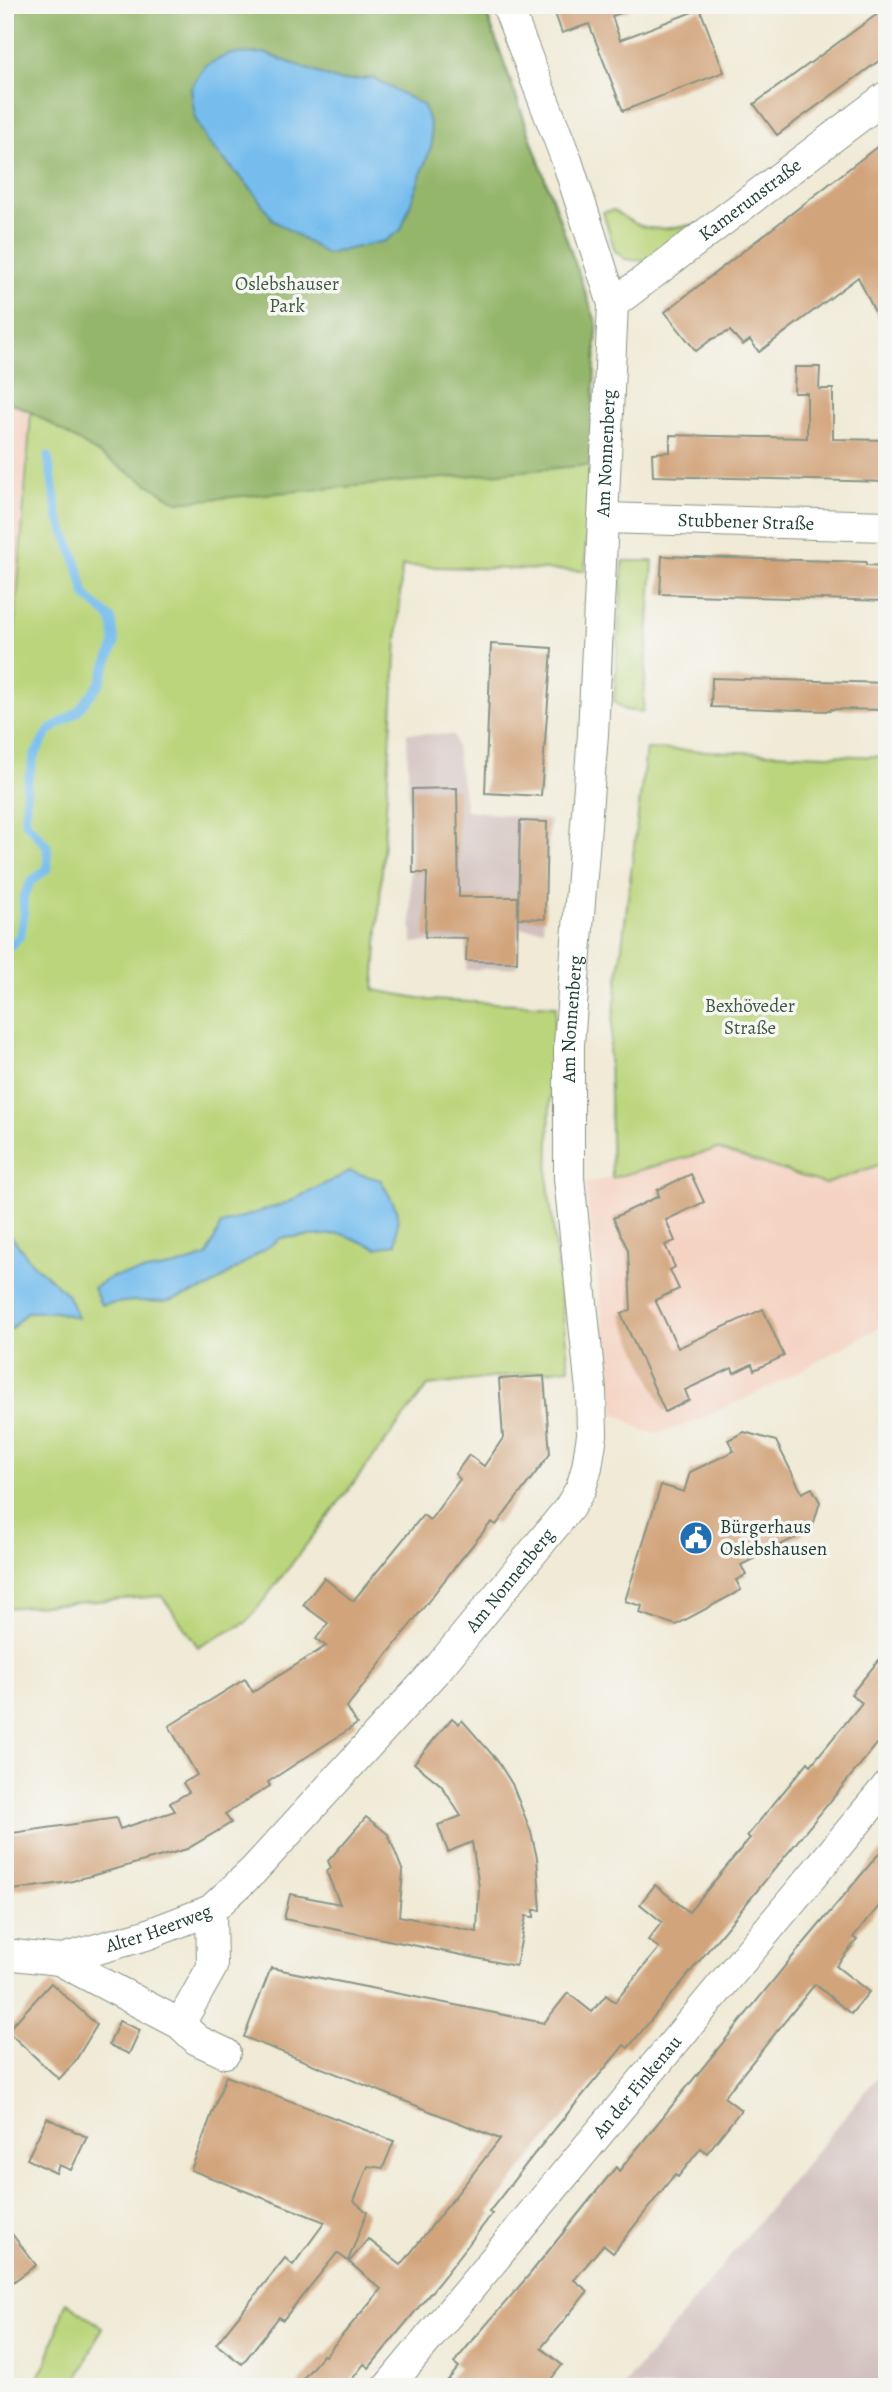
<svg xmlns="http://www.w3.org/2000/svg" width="892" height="2392" viewBox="0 0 892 2392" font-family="Alegreya,serif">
  <rect width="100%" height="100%" fill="#f6f6f2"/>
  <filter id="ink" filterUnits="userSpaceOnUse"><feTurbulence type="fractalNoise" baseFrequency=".0143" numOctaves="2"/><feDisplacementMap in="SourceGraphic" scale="14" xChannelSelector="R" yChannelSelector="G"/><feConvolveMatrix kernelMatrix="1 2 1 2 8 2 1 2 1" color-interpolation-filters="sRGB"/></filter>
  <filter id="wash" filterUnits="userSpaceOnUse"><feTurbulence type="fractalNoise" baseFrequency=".00686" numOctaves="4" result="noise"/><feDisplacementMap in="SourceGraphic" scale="28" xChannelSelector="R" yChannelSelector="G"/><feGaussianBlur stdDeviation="1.57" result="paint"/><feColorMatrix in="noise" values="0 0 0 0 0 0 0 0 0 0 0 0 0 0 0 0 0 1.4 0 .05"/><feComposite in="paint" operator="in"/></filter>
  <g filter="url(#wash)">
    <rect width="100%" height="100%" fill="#f0ead6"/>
    <g fill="#f5d3c2">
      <polygon points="5,400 31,412 5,759"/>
      <polygon points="717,1149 825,1184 887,1162 887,1323 776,1384 692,1423 657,1433 644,1431 615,1413 585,1184"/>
    </g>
    <g fill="#d1c0bd">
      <polygon points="407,733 454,735 466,810 550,820 543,929 519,928 517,967 466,970 467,941 412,943"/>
      <polygon points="887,2065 887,2387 623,2387"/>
    </g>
    <g fill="#bbd57b" stroke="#6d8958" stroke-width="2">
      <polygon points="5,5 484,5 597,325 585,571 402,566 374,990 429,1000 556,1006 551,1066 548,1182 569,1368 428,1386 247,1622 198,1647 162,1596 5,1608 5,760 31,412 5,400"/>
      <path d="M614,210C647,236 661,229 700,224L659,257L642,261L625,259L615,251L603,212Z"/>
      <polygon points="623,561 653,561 643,712 625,710 614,702"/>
      <polygon points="646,749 887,757 887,1162 825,1184 717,1149 612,1178 609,1053"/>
      <polygon points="66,2302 102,2327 74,2387 33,2387 47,2362"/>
    </g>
    <path fill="#94b66b" stroke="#5a7a50" stroke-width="2" fill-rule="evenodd" d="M5,5H483L597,325L590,465L177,502L31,412L5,400ZM264,53L339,81L373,78L274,221L253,191L207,141Z"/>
    <g fill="#76bdee" stroke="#4a7d91" stroke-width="2">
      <polygon points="264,53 339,81 373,78 423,105 430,124 432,144 401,230 385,241 327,254 274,221 253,191 207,141 195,118 191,88 205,66 229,54"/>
      <polygon points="350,1171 381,1180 398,1212 396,1244 377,1248 342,1234 281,1238 208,1288 166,1302 133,1301 101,1305 93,1288 111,1277 176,1266 207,1256 221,1224 289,1202"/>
      <polygon points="5,1228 32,1263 67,1294 78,1318 56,1312 27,1312 5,1335"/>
    </g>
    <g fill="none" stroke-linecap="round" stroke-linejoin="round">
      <polyline stroke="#76bdee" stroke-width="9" points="5,952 21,935 24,914 23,898 31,882 48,868 47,846 25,821 27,785 34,756 49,731 77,712 100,683 115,643 112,620 86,596 75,558 58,516 48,456"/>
    </g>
    <g id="blocks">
      <g fill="#d2a47c">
        <polygon points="552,5 631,5 632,9 612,16 620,40 700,9 724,72 623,111 589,24 562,33"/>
        <polygon points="887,7 887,55 777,135 754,104"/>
        <polygon points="887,139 887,337 858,277 759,352 750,340 743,345 730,331 712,339 696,351 665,312"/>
        <polygon points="795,367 820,367 819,389 833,389 833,439 887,440 887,482 653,476 652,453 670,452 670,435 807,438 807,393 794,393"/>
        <polygon points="662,556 866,562 866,565 887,566 887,601 660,594"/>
        <polygon points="491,644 552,648 541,796 485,793"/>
        <polygon points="712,678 887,683 887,710 831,709 830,711 711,707"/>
        <polygon points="457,788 459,897 518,897 517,962 466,961 467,938 425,937 427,873 413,873 412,789"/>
        <polygon points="520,821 547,822 545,919 518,918"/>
        <polygon points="691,1174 704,1202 666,1220 675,1241 665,1245 675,1267 670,1270 679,1289 655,1300 678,1348 763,1309 784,1356 754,1370 752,1364 734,1373 732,1368 685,1390 689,1400 665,1412 621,1314 631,1310 628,1250 613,1218 659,1196 657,1190"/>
        <polygon points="544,1376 550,1454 496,1525 492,1522 488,1526 454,1568 347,1707 357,1724 268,1782 270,1786 225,1814 231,1823 187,1849 69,1882 5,1891 5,1834 116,1818 120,1829 175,1811 170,1803 189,1792 183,1783 197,1775 169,1726 245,1679 253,1692 326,1646 316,1639 328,1623 303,1605 324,1578 353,1601 423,1515 430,1520 460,1479 455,1474 469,1455 484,1466 503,1438 499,1379"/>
        <polygon points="744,1432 776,1441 802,1493 812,1488 820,1502 812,1529 741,1565 746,1575 736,1580 741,1590 676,1625 640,1613 642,1606 625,1601 661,1485 684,1492 690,1472 734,1451 728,1440"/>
        <polygon points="887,1650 887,1732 628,2048 624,2045 535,2153 489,2212 492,2214 445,2275 369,2368 364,2364 346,2387 296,2387 323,2355 325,2356 381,2289 349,2262 368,2239 401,2265 500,2139 244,2037 271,1968 544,2023 568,1993 592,2012 606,1995 615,2002 659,1948 648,1940 662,1922 640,1904 655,1885 689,1912 750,1838 747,1836 794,1779 808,1762 811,1765 862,1703 851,1694"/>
        <polygon points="452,1718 459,1724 462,1720 497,1760 512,1784 531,1832 537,1858 541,1910 534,1910 534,1917 526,1916 516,1966 284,1919 290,1894 340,1904 326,1871 331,1868 328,1861 366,1817 388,1834 403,1872 399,1916 477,1932 479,1887 472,1842 448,1852 438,1825 461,1816 441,1785 414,1763"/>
        <polygon points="887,1844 887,1897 853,1937 857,1940 836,1966 869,1992 851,2014 815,1984 724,2097 741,2110 707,2153 701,2148 678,2177 675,2174 613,2253 603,2245 574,2280 588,2291 541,2348 562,2365 545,2387 442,2387 459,2367 454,2363 467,2347 529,2275 616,2167 619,2171 789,1961"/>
        <polygon points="51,1983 97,2025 74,2063 59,2079 7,2031"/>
        <polygon points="119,2021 140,2030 129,2054 109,2045"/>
        <polygon points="226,2076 394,2141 383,2168 368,2166 354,2201 367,2212 348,2261 337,2253 283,2320 279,2317 242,2364 216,2344 285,2258 293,2265 325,2222 191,2170"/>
        <polygon points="47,2118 87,2137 71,2170 59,2165 56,2173 27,2159"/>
        <polygon points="5,2225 36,2265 5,2288"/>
      </g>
    </g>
  </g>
  <g filter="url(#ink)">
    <use href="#blocks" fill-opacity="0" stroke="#889485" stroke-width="2"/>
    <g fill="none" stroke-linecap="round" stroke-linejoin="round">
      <defs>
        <g id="minor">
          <path id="s1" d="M613,304L887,96"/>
          <path id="s2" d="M604,518L887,526"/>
          <path id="s3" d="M5,1954L59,1960L146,1935L211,1910L253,1871L440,1666L569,1508L581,1488L587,1467L592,1435L591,1391L569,1178V1044L593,734L613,304L567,161L507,5"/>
          <polyline points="59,1960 180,2024 197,2040 225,2053"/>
          <polyline points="180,2024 212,1967 211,1910"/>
          <path id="s4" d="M388,2387L887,1786"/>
        </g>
      </defs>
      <use href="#minor" stroke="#889485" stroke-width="32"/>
      <use href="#minor" stroke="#fff" stroke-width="30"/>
    </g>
  </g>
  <defs>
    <symbol id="civic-disc" viewBox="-11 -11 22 22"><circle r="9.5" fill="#1f6fb2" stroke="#f6f6f2"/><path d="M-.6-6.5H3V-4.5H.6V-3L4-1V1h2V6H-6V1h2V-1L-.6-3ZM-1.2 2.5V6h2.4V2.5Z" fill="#fff"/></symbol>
  </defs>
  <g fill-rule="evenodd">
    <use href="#civic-disc" x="677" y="1519" width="38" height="38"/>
  </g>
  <g text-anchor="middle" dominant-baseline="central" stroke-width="7" stroke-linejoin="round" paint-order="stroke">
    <g font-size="19" fill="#1f3d34" stroke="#f6f6f2">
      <text stroke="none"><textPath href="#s1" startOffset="172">Kamerunstraße</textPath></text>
      <text stroke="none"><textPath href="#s3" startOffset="1815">Am Nonnenberg</textPath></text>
      <text stroke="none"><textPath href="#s2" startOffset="142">Stubbener Straße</textPath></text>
      <text stroke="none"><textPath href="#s3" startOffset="1248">Am Nonnenberg</textPath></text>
      <text stroke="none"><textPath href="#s3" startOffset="660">Am Nonnenberg</textPath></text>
      <text stroke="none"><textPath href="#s3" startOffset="159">Alter Heerweg</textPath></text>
      <text stroke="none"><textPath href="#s4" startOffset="390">An der Finkenau</textPath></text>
    </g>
    <g font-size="19" fill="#3e5b42" stroke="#f6f6f2">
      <text x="287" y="284">Oslebshauser<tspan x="287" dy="22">Park</tspan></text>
      <text x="750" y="1006">Bexhöveder<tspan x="750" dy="22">Straße</tspan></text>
    </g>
    <g font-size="19" fill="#1f3d34" stroke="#f6f6f2" text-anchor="start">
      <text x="720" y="1527">Bürgerhaus<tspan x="720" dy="22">Oslebshausen</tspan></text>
    </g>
  </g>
  <rect width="892" height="2392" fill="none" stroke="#f6f6f2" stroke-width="28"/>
</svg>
